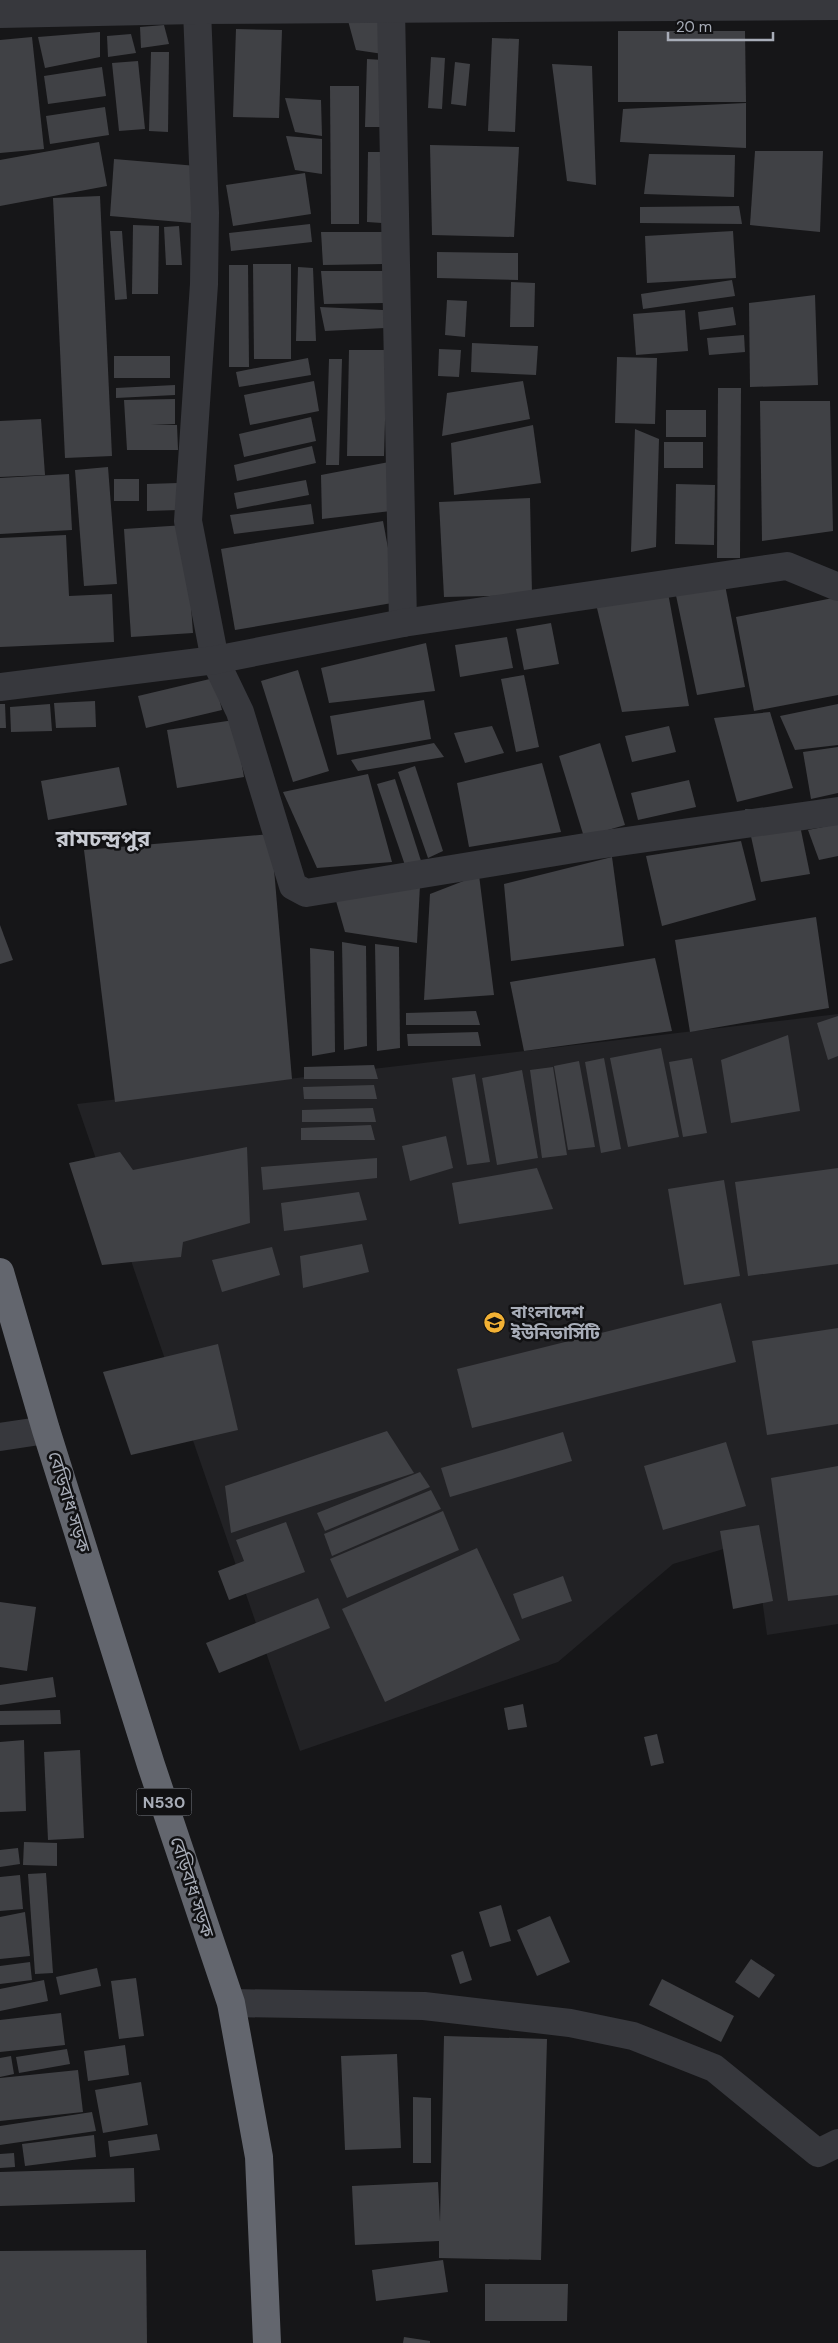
<svg xmlns="http://www.w3.org/2000/svg" width="838" height="2343" viewBox="0 0 838 2343" font-family="'DM Sans','Noto Sans Bengali',sans-serif">
  <rect width="100%" height="100%" fill="#161618"/>
  <polygon fill="#222225" points="838,1014 838,1624 767,1635 754,1540 673,1564 558,1662 300,1751 77,1104"/>
  <g fill="#404145">
    <polygon points="347,17 383,19 383,54 356,50"/>
    <polygon points="164,25 169,44 141,48 140,27"/>
    <polygon points="236,29 282,30 279,118 233,117"/>
    <polygon points="618,31 745,31 746,102 618,102"/>
    <polygon points="100,32 100,57 45,68 38,37"/>
    <polygon points="131,34 136,53 108,57 107,36"/>
    <polygon points="32,37 44,149 0,153 0,40"/>
    <polygon points="492,38 519,39 515,132 488,131"/>
    <polygon points="151,52 169,52 168,132 149,131"/>
    <polygon points="431,57 445,58 442,109 428,108"/>
    <polygon points="367,59 383,60 381,127 365,127"/>
    <polygon points="138,61 145,129 119,131 112,63"/>
    <polygon points="455,62 470,64 466,106 451,104"/>
    <polygon points="552,64 592,66 596,185 567,181"/>
    <polygon points="102,67 106,96 48,104 44,76"/>
    <polygon points="330,86 359,86 359,224 331,224"/>
    <polygon points="285,98 321,100 322,136 295,132"/>
    <polygon points="746,103 746,148 620,142 623,109"/>
    <polygon points="105,107 109,135 50,144 46,116"/>
    <polygon points="286,136 322,139 322,174 295,170"/>
    <polygon points="99,142 107,186 0,206 0,160"/>
    <polygon points="430,145 519,147 514,237 432,235"/>
    <polygon points="755,151 823,151 820,232 750,225"/>
    <polygon points="368,152 384,152 382,223 367,222"/>
    <polygon points="649,154 735,155 734,197 644,194"/>
    <polygon points="114,159 197,166 192,223 110,216"/>
    <polygon points="305,173 311,214 233,226 226,185"/>
    <polygon points="100,196 112,456 65,458 53,198"/>
    <polygon points="739,206 742,224 640,223 640,207"/>
    <polygon points="310,224 312,242 231,251 229,233"/>
    <polygon points="133,225 159,226 158,294 132,294"/>
    <polygon points="179,226 182,265 166,265 164,227"/>
    <polygon points="110,231 122,231 127,299 115,300"/>
    <polygon points="733,231 736,278 647,283 645,236"/>
    <polygon points="321,232 385,232 385,264 323,265"/>
    <polygon points="437,252 518,253 518,280 437,278"/>
    <polygon points="253,264 291,264 291,359 254,359"/>
    <polygon points="229,265 248,265 249,367 229,367"/>
    <polygon points="298,267 313,268 316,341 296,341"/>
    <polygon points="321,271 385,271 385,303 324,304"/>
    <polygon points="732,280 735,296 643,309 641,294"/>
    <polygon points="511,282 535,283 534,327 510,327"/>
    <polygon points="815,295 818,385 750,387 749,303"/>
    <polygon points="447,300 467,301 465,337 445,335"/>
    <polygon points="320,307 383,310 385,328 325,331"/>
    <polygon points="733,307 736,325 700,330 698,312"/>
    <polygon points="685,310 688,351 636,355 633,314"/>
    <polygon points="744,335 745,352 709,355 707,338"/>
    <polygon points="472,343 538,346 536,375 471,372"/>
    <polygon points="439,349 461,350 459,377 438,376"/>
    <polygon points="349,350 387,350 384,456 347,456"/>
    <rect x="114" y="356" width="56" height="22"/>
    <polygon points="617,357 657,358 655,424 615,423"/>
    <polygon points="308,358 311,375 239,387 236,372"/>
    <polygon points="329,359 342,359 339,465 326,465"/>
    <polygon points="314,381 319,411 250,425 244,395"/>
    <polygon points="523,381 530,419 442,436 447,393"/>
    <polygon points="175,385 175,395 116,398 116,388"/>
    <polygon points="718,388 741,388 740,558 717,558"/>
    <polygon points="175,399 175,424 151,425 177,425 178,450 127,450 124,400"/>
    <polygon points="760,401 830,401 833,531 762,541"/>
    <rect x="666" y="410" width="40" height="27"/>
    <polygon points="311,417 316,441 244,457 239,434"/>
    <polygon points="41,419 45,475 0,477 0,421"/>
    <polygon points="533,425 541,483 454,495 451,443"/>
    <polygon points="635,429 659,439 656,547 631,552"/>
    <rect x="664" y="442" width="39" height="26"/>
    <polygon points="312,446 316,463 237,481 234,465"/>
    <polygon points="389,462 391,511 322,519 321,475"/>
    <polygon points="108,467 117,584 84,586 75,470"/>
    <polygon points="69,474 72,530 0,534 0,478"/>
    <rect x="114" y="479" width="25" height="22"/>
    <polygon points="306,480 309,495 237,509 234,493"/>
    <polygon points="178,483 179,510 147,511 147,484"/>
    <polygon points="676,484 715,485 714,545 675,544"/>
    <polygon points="530,498 532,595 444,597 439,502"/>
    <polygon points="311,504 314,524 234,534 230,515"/>
    <polygon points="383,521 398,602 235,630 221,549"/>
    <polygon points="185,525 193,633 131,637 124,529"/>
    <polygon points="66,535 69,596 112,594 114,642 0,647 0,538"/>
    <polygon points="725,585 745,687 697,695 674,586"/>
    <polygon points="668,593 689,706 622,712 596,604"/>
    <polygon points="838,597 838,695 754,711 736,617"/>
    <polygon points="551,623 559,664 524,670 516,629"/>
    <polygon points="507,637 513,668 460,677 455,645"/>
    <polygon points="426,643 435,691 329,703 321,668"/>
    <polygon points="298,670 329,771 293,782 261,681"/>
    <polygon points="524,675 539,747 516,752 501,679"/>
    <polygon points="214,678 222,710 146,728 138,696"/>
    <polygon points="424,700 431,739 337,755 330,716"/>
    <polygon points="95,701 96,727 56,728 54,703"/>
    <polygon points="0,704 5,704 6,728 0,728"/>
    <polygon points="50,704 52,731 11,732 10,707"/>
    <polygon points="838,704 838,745 795,750 780,716"/>
    <polygon points="770,712 793,788 737,802 714,718"/>
    <polygon points="234,720 244,777 177,788 167,730"/>
    <polygon points="492,726 504,753 465,763 454,733"/>
    <polygon points="669,726 676,752 632,762 625,736"/>
    <polygon points="434,743 444,757 358,771 351,760"/>
    <polygon points="600,743 625,825 584,837 559,756"/>
    <polygon points="838,747 838,793 811,799 803,752"/>
    <polygon points="542,763 561,832 469,847 457,783"/>
    <polygon points="415,766 443,851 428,858 398,772"/>
    <polygon points="119,767 127,805 48,820 41,781"/>
    <polygon points="368,774 392,862 317,868 283,792"/>
    <polygon points="395,779 422,864 407,871 377,784"/>
    <polygon points="689,780 696,807 638,820 631,793"/>
    <polygon points="745,809 797,811 810,874 761,882"/>
    <polygon points="838,824 838,856 819,860 808,830"/>
    <polygon points="271,834 292,1079 115,1102 84,850"/>
    <polygon points="741,841 756,900 662,926 646,856"/>
    <polygon points="612,857 624,946 511,961 504,884"/>
    <polygon points="479,875 494,995 424,1000 430,894"/>
    <polygon points="420,885 417,943 345,932 334,894"/>
    <polygon points="816,917 829,1008 690,1032 675,940"/>
    <polygon points="0,925 13,960 0,964"/>
    <polygon points="342,942 366,946 367,1046 344,1050"/>
    <polygon points="375,944 399,947 400,1048 377,1051"/>
    <polygon points="310,948 334,951 335,1052 312,1056"/>
    <polygon points="655,958 672,1031 524,1051 510,982"/>
    <polygon points="476,1011 480,1025 406,1025 406,1013"/>
    <polygon points="838,1016 838,1056 828,1060 817,1023"/>
    <polygon points="478,1032 481,1046 408,1046 407,1034"/>
    <polygon points="788,1035 800,1111 731,1123 721,1060"/>
    <polygon points="661,1048 679,1137 628,1147 610,1058"/>
    <polygon points="604,1058 621,1149 601,1153 585,1062"/>
    <polygon points="692,1058 707,1133 683,1137 669,1062"/>
    <polygon points="579,1061 595,1147 568,1150 554,1066"/>
    <polygon points="374,1065 378,1079 304,1079 304,1067"/>
    <polygon points="553,1067 567,1155 542,1158 530,1070"/>
    <polygon points="522,1070 538,1158 497,1165 482,1078"/>
    <polygon points="475,1074 490,1162 467,1165 452,1078"/>
    <polygon points="374,1085 377,1099 304,1099 303,1087"/>
    <polygon points="373,1108 376,1122 302,1122 302,1110"/>
    <polygon points="371,1125 375,1140 301,1140 301,1128"/>
    <polygon points="446,1136 453,1168 410,1181 402,1146"/>
    <polygon points="247,1147 250,1223 183,1242 181,1257 102,1265 69,1163 120,1152 133,1170"/>
    <polygon points="377,1158 377,1178 263,1190 261,1167"/>
    <polygon points="537,1168 553,1209 459,1224 452,1183"/>
    <polygon points="838,1168 838,1264 748,1276 735,1182"/>
    <polygon points="724,1180 740,1276 684,1285 668,1189"/>
    <polygon points="359,1192 367,1220 284,1231 281,1203"/>
    <polygon points="362,1244 369,1272 303,1288 300,1256"/>
    <polygon points="272,1247 280,1275 222,1292 212,1260"/>
    <polygon points="721,1303 736,1362 472,1428 457,1369"/>
    <polygon points="838,1328 838,1424 767,1435 752,1341"/>
    <polygon points="218,1344 238,1430 131,1455 103,1372"/>
    <polygon points="387,1431 414,1473 231,1533 225,1486"/>
    <polygon points="563,1432 572,1461 450,1497 441,1468"/>
    <polygon points="726,1442 746,1506 663,1530 644,1466"/>
    <polygon points="838,1466 838,1595 788,1601 771,1478"/>
    <polygon points="420,1472 430,1487 325,1531 317,1513"/>
    <polygon points="431,1490 441,1509 332,1556 324,1534"/>
    <polygon points="443,1511 459,1550 347,1598 330,1559"/>
    <polygon points="286,1522 305,1572 229,1600 218,1571 244,1561 236,1540"/>
    <polygon points="759,1525 773,1601 733,1609 720,1531"/>
    <polygon points="477,1548 520,1640 385,1702 342,1609"/>
    <polygon points="563,1576 572,1601 522,1619 513,1594"/>
    <polygon points="318,1598 330,1628 219,1673 206,1643"/>
    <polygon points="0,1602 36,1607 27,1671 0,1667"/>
    <polygon points="53,1677 56,1697 0,1705 0,1685"/>
    <polygon points="523,1704 527,1727 508,1730 504,1708"/>
    <polygon points="60,1710 61,1724 0,1725 0,1711"/>
    <polygon points="657,1734 664,1763 651,1766 644,1737"/>
    <polygon points="24,1740 26,1811 0,1812 0,1742"/>
    <polygon points="80,1750 84,1838 48,1840 44,1752"/>
    <polygon points="24,1842 57,1843 57,1866 23,1865"/>
    <polygon points="18,1848 20,1864 0,1867 0,1850"/>
    <polygon points="46,1873 53,1973 35,1974 28,1874"/>
    <polygon points="20,1875 23,1909 0,1911 0,1877"/>
    <polygon points="501,1905 511,1941 490,1947 479,1912"/>
    <polygon points="25,1912 30,1956 0,1959 0,1917"/>
    <polygon points="550,1916 570,1962 537,1976 517,1930"/>
    <polygon points="463,1951 472,1980 460,1984 451,1955"/>
    <polygon points="751,1959 775,1975 759,1998 735,1982"/>
    <polygon points="30,1962 32,1980 0,1984 0,1966"/>
    <polygon points="97,1968 101,1986 60,1995 56,1977"/>
    <polygon points="136,1978 144,2036 119,2039 111,1981"/>
    <polygon points="662,1979 734,2016 721,2042 649,2005"/>
    <polygon points="44,1980 48,2001 0,2011 0,1989"/>
    <polygon points="61,2013 65,2045 0,2052 0,2020"/>
    <polygon points="444,2036 547,2039 541,2260 439,2258 439,2241 355,2245 352,2186 438,2182 440,2222"/>
    <polygon points="125,2045 129,2075 88,2081 84,2051"/>
    <polygon points="67,2049 70,2064 19,2073 16,2057"/>
    <polygon points="397,2054 401,2148 345,2150 341,2056"/>
    <polygon points="11,2056 14,2074 0,2077 0,2058"/>
    <polygon points="78,2070 83,2112 0,2121 0,2078"/>
    <polygon points="141,2082 148,2125 103,2133 95,2090"/>
    <polygon points="413,2097 431,2098 431,2163 413,2163"/>
    <polygon points="92,2112 96,2131 0,2145 0,2126"/>
    <polygon points="157,2134 160,2150 110,2157 108,2141"/>
    <polygon points="94,2135 96,2157 25,2166 22,2144"/>
    <polygon points="14,2153 15,2167 0,2168 0,2154"/>
    <polygon points="134,2168 135,2202 0,2206 0,2172"/>
    <polygon points="146,2250 147,2343 0,2343 0,2251"/>
    <polygon points="443,2260 448,2292 376,2301 372,2270"/>
    <polygon points="485,2284 568,2284 567,2321 485,2321"/>
    <polygon points="404,2337 430,2341 430,2343 403,2343"/>
  </g>
  <g fill="none" stroke-linecap="round" stroke-linejoin="round">
    <g stroke="#37383d" stroke-width="28">
      <polyline points="391,9 403,623"/>
      <polyline points="197,10 205,213 204,284 188,521 215,660 240,712 293,886 306,893 598,845 838,811"/>
      <polyline points="0,14 197,10 838,6"/>
      <polyline points="0,687 215,660 403,623 787,566 838,587"/>
      <polyline points="0,1437 46,1430"/>
      <polyline points="231,2003 424,2006 570,2023 633,2036 714,2068 818,2153 838,2143"/>
    </g>
    <polyline stroke="#63666e" stroke-width="28" points="0,1272 46,1430 151,1765 231,2003 259,2157 267,2343"/>
  </g>
  <defs>
    <symbol id="university-disc" viewBox="-11 -11 22 22"><circle r="9.5" fill="#f2b134" stroke="#111113"/><path d="M0-5L7-2L0 1L-7-2ZM-4 1L0 2.5L4 1V4Q0 6-4 4Z" fill="#111"/></symbol>
  </defs>
  <g fill-rule="evenodd">
    <use href="#university-disc" x="482" y="1310" width="25" height="25"/>
  </g>
  <g text-anchor="middle" dominant-baseline="central" stroke-width="5" stroke-linejoin="round" paint-order="stroke">
    <rect fill="#111113" stroke="#7b7e86" stroke-width="1" x="136.5" y="1788.5" width="55" height="27" rx="4"/>
    <g font-size="16" font-weight="bold" fill="#a8adb8">
      <text x="164" y="1802">N530</text>
    </g>
    <g font-size="18" font-weight="bold" fill="#a8adb8" stroke="#111113" text-anchor="start">
      <text x="511" y="1312">বাংলাদেশ<tspan x="511" dy="21">ইউনিভার্সিটি</tspan></text>
    </g>
    <g font-size="18" fill="#a8adb8" stroke="#111113">
      <text transform="translate(69 1502) rotate(73)">বেড়িবাধ সড়ক</text>
      <text transform="translate(192 1887) rotate(72)">বেড়িবাধ সড়ক</text>
    </g>
    <g font-size="22" font-weight="bold" fill="#c9ccd4" stroke="#111113">
      <text x="103" y="838">রামচন্দ্রপুর</text>
    </g>
  </g>
  <path d="M668 32v8h105v-8" fill="none" stroke="#a8adb8" stroke-width="2.5"/>
  <text x="676" y="32" font-size="15" fill="#a8adb8" stroke="#111113" stroke-width="4" paint-order="stroke">20 m</text>
</svg>
